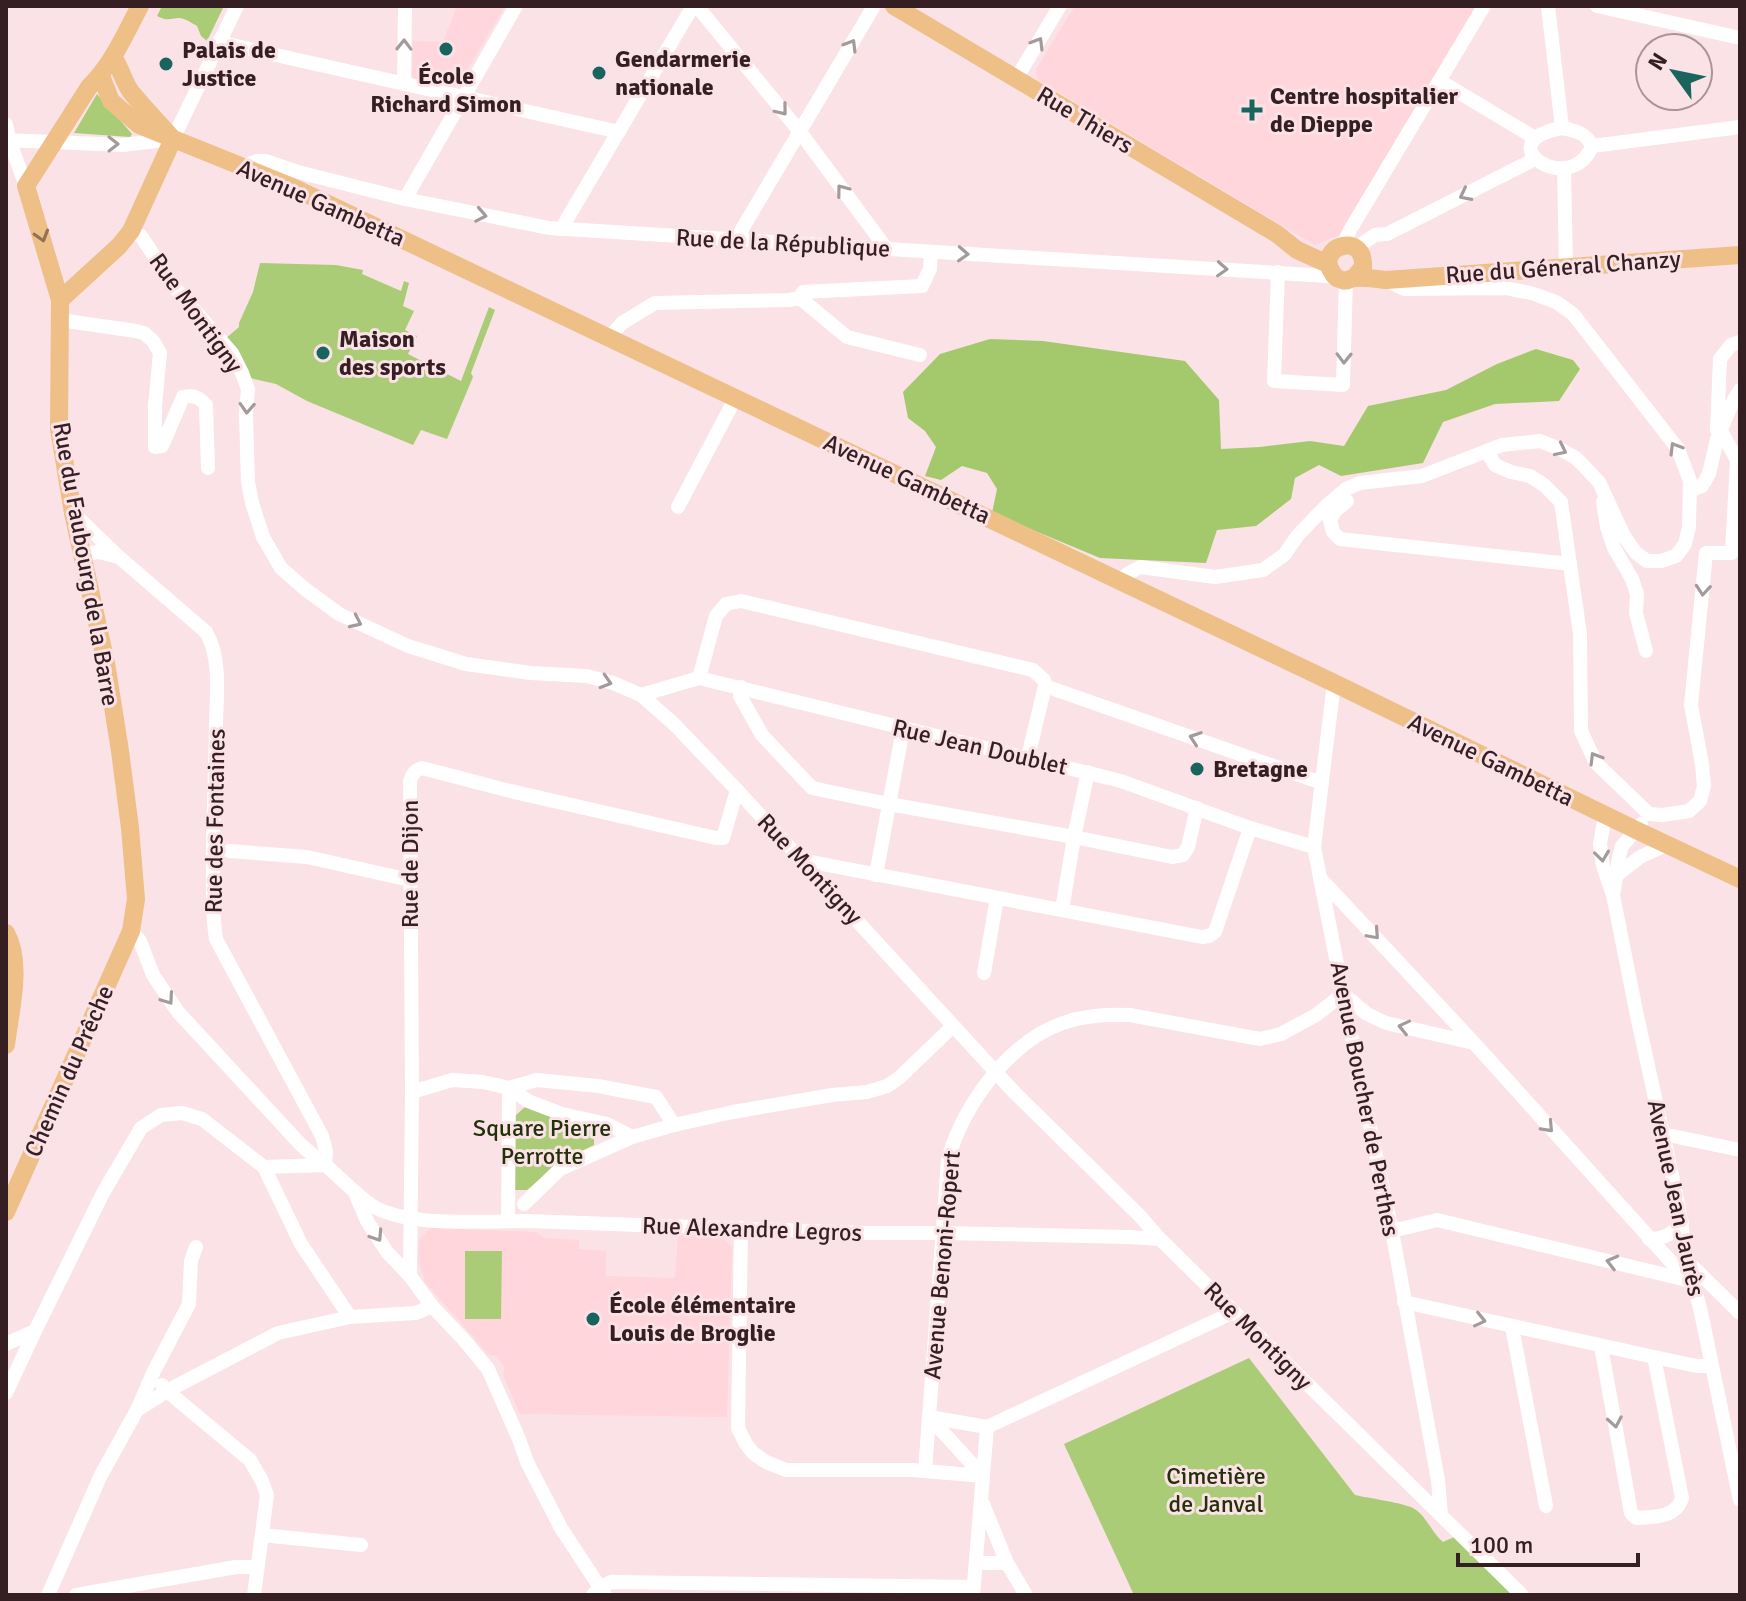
<svg xmlns="http://www.w3.org/2000/svg" width="1746" height="1601" viewBox="0 0 1746 1601" font-family="Signika,sans-serif">
  <rect width="100%" height="100%" fill="#fae2e6"/>
  <g fill="#fed6dc">
    <polygon points="457,6 505,6 460,82 452,86 414,78 412,75 413,41 443,42"/>
    <polygon points="1075,6 1477,6 1342,234 1315,245 1038,80 1036,69"/>
    <polygon points="430,1228 536,1232 544,1238 579,1240 579,1249 606,1251 606,1276 675,1278 678,1235 720,1236 732,1247 727,1417 520,1414 503,1375 505,1368 497,1356 489,1355 425,1282 418,1261 419,1240"/>
  </g>
  <g fill="#ac7">
    <path d="M162,6H224L207,41L201,36L197,26C192,23 186,19 180,18C169,18 168,22 157,16Z"/>
    <polygon points="97,94 132,134 130,137 74,133"/>
    <polygon points="260,263 336,265 363,270 362,274 401,291 404,281 409,283 403,306 414,311 405,330 417,336 408,354 461,381 489,307 495,310 471,373 473,377 447,439 421,430 413,445 307,401 276,384 250,378 225,339 239,327 239,323 253,292"/>
    <polygon points="525,1107 594,1131 594,1145 561,1161 527,1190 514,1190 515,1116"/>
    <polygon points="465,1251 502,1251 501,1319 465,1319"/>
    <path d="M1249,1358L1355,1495C1368,1498 1403,1503 1413,1508C1427,1516 1431,1532 1443,1542L1454,1537L1514,1595H1134L1064,1444Z"/>
  </g>
  <polygon fill="#a4c96c" points="990,339 1043,341 1185,361 1219,400 1221,449 1260,447 1310,441 1344,446 1368,406 1446,390 1497,364 1536,349 1573,360 1580,369 1559,401 1495,404 1443,422 1423,463 1341,476 1319,465 1295,478 1291,499 1256,526 1217,530 1206,563 1100,558 992,513 997,489 987,473 962,466 941,480 925,476 936,447 925,431 908,418 903,392 940,354"/>
  <g fill="none" stroke-linecap="round" stroke-linejoin="round">
    <g stroke="#fff" stroke-width="14">
      <polyline points="697,6 800,132 886,248"/>
      <polyline points="1548,6 1562,128"/>
      <polyline points="1597,6 1740,38"/>
      <polyline points="218,42 619,132"/>
      <polyline points="1016,79 1060,6"/>
      <polyline points="1440,81 1535,138"/>
      <polyline points="404,84 405,6"/>
      <polyline points="6,124 9,140 26,186"/>
      <path d="M1562,128C1576,131 1585,132 1592,146C1571,199 1485,142 1562,128Z"/>
      <polyline points="6,140 123,145 173,139 237,6"/>
      <polyline points="1592,146 1740,127"/>
      <polyline points="242,167 257,161 265,161 298,172 405,199 549,228 1327,276 1333,275"/>
      <polyline points="1564,168 1566,267"/>
      <polyline points="405,199 516,6"/>
      <polyline points="561,229 693,6"/>
      <polyline points="131,231 141,236 176,289 232,353 242,373 248,389 246,414 248,482 252,503 263,537 281,568 305,589 339,614 408,646 466,664 530,673 587,676 613,683 641,695 674,724 737,790 1014,1092 1140,1216 1160,1239 1522,1595"/>
      <polyline points="735,241 874,6"/>
      <polyline points="1343,245 1350,230 1484,6"/>
      <polyline points="1356,248 1375,235 1387,234 1535,159"/>
      <polyline points="1278,272 1274,381 1343,385 1346,280"/>
      <polyline points="800,298 847,337 920,355"/>
      <path d="M60,320L136,331L144,333L153,341L160,353L155,406V447L162,446L183,397C194,395 199,397 206,405L208,468"/>
      <polyline points="614,339 615,331 622,323 655,303 789,300 800,298 803,292 922,286 930,269 931,252"/>
      <polyline points="1717,430 1720,359 1731,345 1740,342"/>
      <polyline points="1487,451 1495,465 1511,472 1530,476 1544,485 1561,502 1580,634 1581,731 1596,763 1649,814"/>
      <polyline points="1690,490 1702,486 1709,474 1717,439 1733,401 1740,390"/>
      <polyline points="1347,501 1335,511 1330,520 1333,532 1340,539 1570,564"/>
      <polyline points="1603,502 1607,527 1614,548 1632,579 1637,594 1636,613 1646,651"/>
      <polyline points="678,507 736,397"/>
      <path d="M73,513L119,557L206,632C222,659 216,698 216,729C215,774 213,820 213,865C213,890 212,915 216,939L322,1136L326,1151L325,1165"/>
      <polyline points="83,554 99,552 119,557"/>
      <polyline points="1123,582 1126,575 1140,567 1215,577 1263,570 1284,555 1298,535 1327,505 1346,489 1360,483 1422,476 1502,445 1540,441 1560,449 1576,458 1599,482 1624,536 1636,553 1647,561 1661,561 1676,556 1685,544 1689,527 1690,481 1678,449 1573,314 1556,302 1531,293 1505,288 1404,289 1386,280"/>
      <polyline points="699,678 716,616 726,604 741,601 1033,670 1044,680 1045,686 1028,757"/>
      <polyline points="1334,683 1314,847 1358,1070 1392,1231 1438,1480 1441,1514"/>
      <polyline points="1045,686 1322,783"/>
      <polyline points="741,687 740,696 762,735 812,788 889,804 1074,837 1172,857 1183,855 1188,847 1197,808"/>
      <polyline points="641,695 699,678 1121,781 1250,828 1314,847"/>
      <polyline points="1649,814 1663,815 1689,811 1700,801 1704,786 1702,764 1691,705 1706,553 1732,553 1737,460 1721,431"/>
      <polyline points="1605,815 1600,844 1603,866 1613,895 1636,1011 1678,1203 1687,1261 1700,1308 1740,1500"/>
      <polyline points="229,851 307,857 410,880"/>
      <polyline points="801,860 1202,937 1209,936 1215,932 1250,828"/>
      <polyline points="876,875 903,729"/>
      <polyline points="1617,875 1640,857 1666,845"/>
      <polyline points="1320,878 1474,1043 1692,1285"/>
      <polyline points="1614,891 1619,857 1622,846 1641,824"/>
      <polyline points="1062,910 1074,837 1088,772"/>
      <polyline points="131,931 140,941 153,975 178,1012 302,1146 325,1165"/>
      <polyline points="984,973 997,898"/>
      <polyline points="1343,994 1367,1014 1386,1023 1474,1043"/>
      <polyline points="509,1088 528,1101 562,1114 607,1124 632,1137"/>
      <polyline points="412,1092 452,1080 483,1082 509,1088 537,1080 598,1086 656,1097 674,1125"/>
      <polyline points="1663,1134 1740,1150"/>
      <path d="M264,1167L325,1165C339,1176 363,1202 378,1209C417,1227 483,1221 527,1221L864,1233H943L1129,1237L1160,1239"/>
      <polyline points="356,1195 367,1221 387,1252 410,1276 432,1306 465,1341 488,1369 519,1439 527,1462 561,1528 605,1595"/>
      <polyline points="524,1204 560,1169 632,1137 674,1125 733,1112 832,1095 867,1092 887,1086 899,1078 953,1026"/>
      <polyline points="508,1221 509,1088"/>
      <polyline points="741,1228 738,1428 746,1444 753,1453 766,1462 786,1470 913,1470 983,1476"/>
      <polyline points="1392,1231 1437,1220 1687,1280"/>
      <path d="M1649,1239C1664,1239 1672,1234 1682,1223"/>
      <polyline points="1687,1261 1740,1313"/>
      <path d="M410,1276L412,1092L410,781C412,774 415,770 422,768L506,790L716,838H723L737,790"/>
      <polyline points="1404,1302 1654,1357 1697,1366 1711,1366"/>
      <polyline points="1512,1327 1546,1506"/>
      <polyline points="6,1344 35,1331 103,1193 141,1128 161,1115 182,1113 202,1119 264,1167 301,1244 350,1317"/>
      <path d="M1601,1346L1631,1513L1636,1518C1654,1517 1676,1518 1682,1498L1654,1357"/>
      <polyline points="162,1385 167,1391 250,1460 262,1481 267,1495 254,1595"/>
      <polyline points="6,1393 35,1331"/>
      <polyline points="137,1410 167,1391 278,1333 350,1317 416,1313 432,1306"/>
      <polyline points="925,1471 929,1417 987,1427 1234,1312"/>
      <path d="M983,1476L929,1417L948,1159C964,1105 1008,1042 1063,1023C1085,1015 1107,1014 1130,1015L1260,1039L1281,1034L1316,1015L1343,994"/>
      <polyline points="983,1504 1007,1563 1026,1595"/>
      <polyline points="262,1535 361,1545"/>
      <polyline points="976,1563 1007,1563"/>
      <polyline points="48,1595 101,1475 137,1410 153,1373 189,1304 191,1261 196,1247"/>
      <polyline points="76,1595 236,1567 257,1567"/>
      <polyline points="593,1595 599,1588 611,1582 974,1587"/>
      <polyline points="973,1595 987,1427"/>
    </g>
    <g stroke="#eebf87" stroke-width="18">
      <polyline points="894,6 1277,234 1297,250 1328,264"/>
      <path d="M113,57C121,68 123,81 131,92C144,108 158,122 171,137"/>
      <polyline points="101,76 111,101 139,125 290,186 1334,683 1636,830 1740,879"/>
      <path d="M1354,278L1363,267C1365,230 1315,247 1332,272C1334,276 1337,279 1342,280C1349,282 1347,279 1354,278C1364,277 1376,279 1386,280L1740,255"/>
      <polyline points="60,300 119,246 131,231 173,139"/>
      <path d="M6,933C23,963 10,1012 6,1045"/>
      <path d="M6,1212L131,931L136,899L130,828L120,751L106,663L73,513L59,429L60,300L26,186L89,87C112,65 125,34 140,6"/>
    </g>
  </g>
  <defs><path id="oneway-chevron" d="M-2-3.5L2.5 0L-2 3.5" fill="none" stroke-width="1.6" stroke-linecap="round" stroke-linejoin="round" transform="scale(2)"/></defs>
  <g stroke="#a49a9c">
    <use href="#oneway-chevron" transform="translate(1038 43) rotate(-59)"/>
    <use href="#oneway-chevron" transform="translate(404 45) rotate(-89)"/>
    <use href="#oneway-chevron" transform="translate(851 45) rotate(-59)"/>
    <use href="#oneway-chevron" transform="translate(782 110) rotate(51)"/>
    <use href="#oneway-chevron" transform="translate(113 144)"/>
    <use href="#oneway-chevron" transform="translate(842 190) rotate(-127)"/>
    <use href="#oneway-chevron" transform="translate(1465 195) rotate(153)"/>
    <use href="#oneway-chevron" transform="translate(481 215) rotate(11)"/>
    <use href="#oneway-chevron" transform="translate(963 254) rotate(3)"/>
    <use href="#oneway-chevron" transform="translate(1222 269) rotate(3)"/>
    <use href="#oneway-chevron" transform="translate(1344 358) rotate(91)"/>
    <use href="#oneway-chevron" transform="translate(247 408) rotate(93)"/>
    <use href="#oneway-chevron" transform="translate(1675 448) rotate(-121)"/>
    <use href="#oneway-chevron" transform="translate(1561 450) rotate(26)"/>
    <use href="#oneway-chevron" transform="translate(1703 590) rotate(95)"/>
    <use href="#oneway-chevron" transform="translate(356 622) rotate(25)"/>
    <use href="#oneway-chevron" transform="translate(606 682) rotate(17)"/>
    <use href="#oneway-chevron" transform="translate(1195 738) rotate(-161)"/>
    <use href="#oneway-chevron" transform="translate(1595 758) rotate(-121)"/>
    <use href="#oneway-chevron" transform="translate(1602 856) rotate(83)"/>
    <use href="#oneway-chevron" transform="translate(1374 934) rotate(48)"/>
    <use href="#oneway-chevron" transform="translate(168 999) rotate(55)"/>
    <use href="#oneway-chevron" transform="translate(1404 1027) rotate(-167)"/>
    <use href="#oneway-chevron" transform="translate(1548 1127) rotate(47)"/>
    <use href="#oneway-chevron" transform="translate(377 1236) rotate(57)"/>
    <use href="#oneway-chevron" transform="translate(1612 1262) rotate(-166)"/>
    <use href="#oneway-chevron" transform="translate(1480 1320) rotate(13)"/>
    <use href="#oneway-chevron" transform="translate(1615 1422) rotate(80)"/>
  </g>
  <use stroke="#926f55" href="#oneway-chevron" transform="translate(42 236) rotate(73)"/>
  <g fill="#19655e" stroke="#fae2e6" stroke-width="3">
    <circle cx="446" cy="49" r="8"/>
    <circle cx="166" cy="64" r="8"/>
    <circle cx="599" cy="73" r="8"/>
    <path d="M1248 98h8v8h8v8h-8v8h-8v-8h-8v-8h8z"/>
    <circle cx="323" cy="353" r="8"/>
    <circle cx="1197" cy="769" r="8"/>
    <circle cx="593" cy="1319" r="8"/>
  </g>
  <g text-anchor="middle" dominant-baseline="central" stroke-width="6" stroke-linejoin="round" paint-order="stroke">
    <g font-size="24" font-weight="bold" fill="#351f23" stroke="#fae2e6" text-anchor="start">
      <text x="182" y="50">Palais de<tspan x="182" dy="28">Justice</tspan></text>
      <text x="615" y="59">Gendarmerie<tspan x="615" dy="28">nationale</tspan></text>
      <text x="446" y="76" text-anchor="middle">École<tspan x="446" dy="28">Richard Simon</tspan></text>
      <text x="1270" y="96">Centre hospitalier<tspan x="1270" dy="28">de Dieppe</tspan></text>
      <text x="339" y="339">Maison<tspan x="339" dy="28">des sports</tspan></text>
      <text x="1213" y="769">Bretagne</text>
      <text x="609" y="1305">École élémentaire<tspan x="609" dy="28">Louis de Broglie</tspan></text>
    </g>
    <g font-size="24" fill="#351f23" stroke="#fae2e6">
      <text transform="translate(1085 120) rotate(31)">Rue Thiers</text>
      <text transform="translate(321 203) rotate(24)">Avenue Gambetta</text>
      <text transform="translate(783 243) rotate(3)">Rue de la République</text>
      <text transform="translate(1563 267) rotate(-4)">Rue du Géneral Chanzy</text>
      <text transform="translate(196 313) rotate(54)">Rue Montigny</text>
      <text transform="translate(907 479) rotate(25)">Avenue Gambetta</text>
      <text transform="translate(86 564) rotate(80)">Rue du Faubourg de la Barre</text>
      <text transform="translate(980 747) rotate(13)">Rue Jean Doublet</text>
      <text transform="translate(1491 760) rotate(26)">Avenue Gambetta</text>
      <text transform="translate(215 821) rotate(-89)">Rue des Fontaines</text>
      <text transform="translate(410 864) rotate(-90)">Rue de Dijon</text>
      <text transform="translate(810 869) rotate(47)">Rue Montigny</text>
      <text transform="translate(69 1071) rotate(-66)">Chemin du Prêche</text>
      <text transform="translate(1365 1099) rotate(79)">Avenue Boucher de Perthes</text>
      <text transform="translate(1676 1198) rotate(78)">Avenue Jean Jaurès</text>
      <text transform="translate(752 1229) rotate(2)">Rue Alexandre Legros</text>
      <text transform="translate(942 1265) rotate(-85)">Avenue Benoni-Ropert</text>
      <text transform="translate(1258 1336) rotate(45)">Rue Montigny</text>
    </g>
    <g font-size="24" fill="#23310a" stroke="#fae2e6">
      <text x="542" y="1128">Square Pierre<tspan x="542" dy="28">Perrotte</tspan></text>
      <text x="1216" y="1476">Cimetière<tspan x="1216" dy="28">de Janval</tspan></text>
    </g>
  </g>
  <rect width="1746" height="1601" fill="none" stroke="#351f23" stroke-width="16"/>
  <g transform="translate(1674 72) rotate(303)"><circle r="38" fill="#fae2e6" stroke="#ab9498" stroke-width="2"/>
  <path d="M0-6L14 30L0 20L-14 30Z" fill="#19655e"/>
  <text y="-12" font-size="22" font-weight="bold" text-anchor="middle" fill="#351f23">N</text>
  </g>
  <path d="M1458 1553v12h180v-12" fill="none" stroke="#351f23" stroke-width="4"/>
  <text x="1470" y="1553" font-size="24" fill="#351f23" stroke="#fae2e6" stroke-width="6" paint-order="stroke">100 m</text>
</svg>
